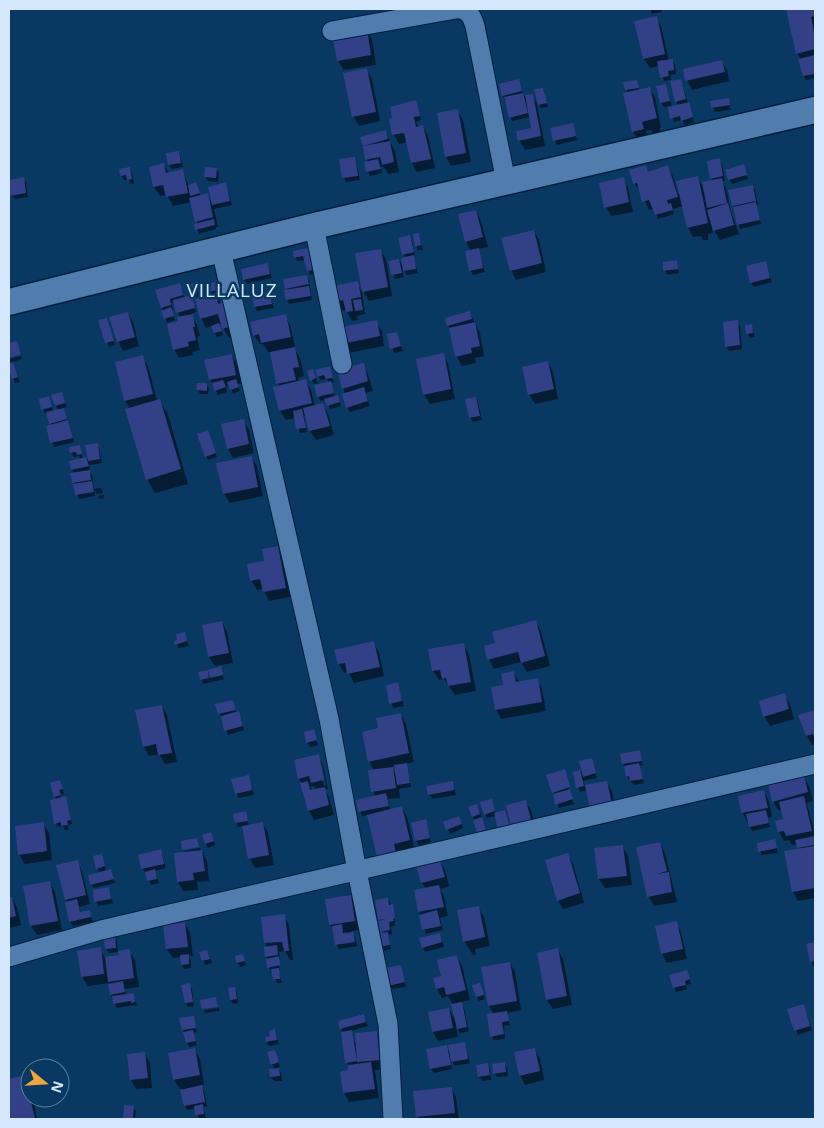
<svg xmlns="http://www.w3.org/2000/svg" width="824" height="1128" viewBox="0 0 824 1128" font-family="'Open Sans',sans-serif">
  <rect width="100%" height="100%" fill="#093863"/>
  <g fill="#0007" fill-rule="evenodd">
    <polygon points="650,9 662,9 662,12 652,14"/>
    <polygon points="788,9 815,9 815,78 806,80 804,76 801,60 797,53"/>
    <polygon points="656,17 661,26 669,61 672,60 675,65 676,74 670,75 671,80 664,81 659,66 650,68 644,59 636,22"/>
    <polygon points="366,29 372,39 376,65 344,70 338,61 334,35"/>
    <polygon points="721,61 727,70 729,81 692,90 687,80"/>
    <polygon points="366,69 372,79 380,121 359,126 353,116"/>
    <polygon points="518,80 524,96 532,95 537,104 545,146 525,150 519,140 533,129 530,117 512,121 503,96"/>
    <polygon points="681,80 694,122 685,125 682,120 674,122 669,106 664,107 661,103 658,87 666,85 672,107 678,106 676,101"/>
    <polygon points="636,81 640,90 649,88 655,97 661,128 660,128 660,133 653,133 651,130 646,131 648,139 639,141 633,132 628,93 625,83"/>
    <polygon points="543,89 548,107 541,108 539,104"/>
    <polygon points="728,100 731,110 715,112 712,102"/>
    <polygon points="415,102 421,120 416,122 419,127 423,126 428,136 435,168 417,172 412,163 407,142 399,144 394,135 390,120"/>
    <polygon points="457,111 463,120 471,162 451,166 446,157"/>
    <polygon points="572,124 577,140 557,145 555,140"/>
    <polygon points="386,132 395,152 399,172 388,174 384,167 381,167 382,173 370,176 365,163 368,163 364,145"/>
    <polygon points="179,152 183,167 172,169 169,165"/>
    <polygon points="354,158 356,162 360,180 346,182 344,178 340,160"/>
    <polygon points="719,160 722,164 725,181 722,181 726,188 731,212 739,234 720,240 712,227 713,233 708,234 708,240 703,240 701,236 693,237 688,228 683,206 673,209 674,214 658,219 654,209 649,210 641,192 634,183 645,166 649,173 668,167 673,176 678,194 680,193 697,177 701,184 713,181 711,178"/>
    <polygon points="164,165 169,174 182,171 189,186 196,184 201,196 207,195 213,205 226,184 232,205 214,209 218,227 216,227 216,229 199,234 197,229 198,224 192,202 173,206 167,195 160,196 154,187 150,168"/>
    <polygon points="130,169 132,173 134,183 131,184 129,180 124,180 122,176 121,170"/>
    <polygon points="216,169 219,173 218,182 208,181 205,177"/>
    <polygon points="745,170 748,179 732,184 729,180"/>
    <polygon points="623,178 628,188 633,212 611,216 606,207"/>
    <polygon points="23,179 26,183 28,197 14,199 11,195 9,181"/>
    <polygon points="752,186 755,190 758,205 756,205 761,224 740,229 733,206"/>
    <polygon points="476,211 481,221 488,247 478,249 485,272 473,275 470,270 471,251 466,242"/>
    <polygon points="534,231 539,240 546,272 516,280 511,270"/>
    <polygon points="418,235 423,250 418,250 416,246"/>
    <polygon points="409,237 412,241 415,256 413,257 418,273 407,275 402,266 404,277 395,279 390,262 399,260 404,269 406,258 403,254"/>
    <polygon points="308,249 310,253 314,274 310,275 306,260 297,261 295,257"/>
    <polygon points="380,250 386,259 392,296 369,301 363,291"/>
    <polygon points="676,262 679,273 667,275 665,270"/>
    <polygon points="765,262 772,282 754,287 751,283"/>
    <polygon points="268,264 272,278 247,284 244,279"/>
    <polygon points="306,276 309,280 312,300 289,304 287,299 288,291 286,288"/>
    <polygon points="357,283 362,292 365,314 357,316 358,320 352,321 346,310 343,311 337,301"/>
    <polygon points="179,284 184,298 191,297 193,301 196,312 191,314 197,325 200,336 197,337 200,350 192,352 193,355 179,358 174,349 180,318 175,302 171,303 173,309 171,310 175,320 167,323 162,308"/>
    <polygon points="198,284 202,295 196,297 193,292"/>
    <polygon points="214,284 218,295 215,295 228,313 234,336 229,338 221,324 219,325 223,335 217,337 212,326 206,328 201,318 211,296 209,292"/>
    <polygon points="269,292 274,308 257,311 255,307"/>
    <polygon points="128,313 133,322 139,346 123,351 118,341"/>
    <polygon points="470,313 480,333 484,356 475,358 476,363 462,366 456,356 451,330 448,325"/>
    <polygon points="285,316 290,325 295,346 294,347 300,358 304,376 298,378 299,382 305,380 311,390 315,406 322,404 328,414 334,435 316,440 310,431 306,416 304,416 307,432 300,433 295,418 286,420 280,411 274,388 279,387 271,352 268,352 263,344 260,344 254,335"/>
    <polygon points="107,319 115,345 109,347 100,321"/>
    <polygon points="376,322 382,331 384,346 348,353 343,344"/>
    <polygon points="737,322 740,326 742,349 729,351 726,346"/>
    <polygon points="751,325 755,337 750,338 748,334"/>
    <polygon points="397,333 403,351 394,353 388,335"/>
    <polygon points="232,355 237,365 241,384 238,384 240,391 233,394 230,386 226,387 227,392 218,395 210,380 206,361"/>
    <polygon points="443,355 448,364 455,399 430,404 424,395"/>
    <polygon points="21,356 22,359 12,362 20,382 15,383 9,366 10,364 9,359"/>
    <polygon points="142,357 148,366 157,401 159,400 168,414 188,484 155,493 147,479 130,409 125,401"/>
    <polygon points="548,362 553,372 558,399 535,404 529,394"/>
    <polygon points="363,364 368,374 373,391 366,393 370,406 350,412 347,407 345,393 343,388"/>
    <polygon points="329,368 334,382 331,383 335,397 339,400 341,406 330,409 326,400 320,401 315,386 329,383 327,379 321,380 318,376"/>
    <polygon points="312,370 318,383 314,384 312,380"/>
    <polygon points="206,384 209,388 208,394 200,394 198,390"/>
    <polygon points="48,398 54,412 58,410 56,406 63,398 67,407 63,409 70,426 74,442 54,447 47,427 51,426 48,413 45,413 43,409"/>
    <polygon points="476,398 478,402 482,420 473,422 470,417"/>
    <polygon points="243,420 249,430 254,453 233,458 228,449"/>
    <polygon points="208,432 217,457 208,460 206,456"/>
    <polygon points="97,444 99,448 102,463 89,465 90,470 89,470 92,475 94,489 101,488 103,493 97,494 95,490 95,496 79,499 73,482 75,474 72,470 81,460 79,456 74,457 71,452 80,447 83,459 89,458"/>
    <polygon points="251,457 257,466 263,496 230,503 224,494 218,464"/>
    <polygon points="104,495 104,498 100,499 98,496"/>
    <polygon points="278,548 283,557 290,597 269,601 263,589 257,590 251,580"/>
    <polygon points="222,622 227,632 233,663 215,666 209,657 204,626"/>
    <polygon points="536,622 541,631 550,666 527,672 521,662 494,669 489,659 496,644"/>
    <polygon points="184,633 189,646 179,648 176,644"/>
    <polygon points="373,642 379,652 384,676 354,683 348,672 344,673 339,664"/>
    <polygon points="463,644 469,654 476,691 455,695 444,679 439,680 433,671"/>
    <polygon points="220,668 224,679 203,684 200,673"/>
    <polygon points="514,673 519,682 537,680 542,689 546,711 501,719 496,710 504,686"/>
    <polygon points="397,683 404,706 393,708 387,686"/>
    <polygon points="784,695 790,704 794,719 770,726 764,716"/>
    <polygon points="233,701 237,713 241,717 244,730 228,735 222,717 219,713"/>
    <polygon points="162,706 167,715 177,762 165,764 159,754 149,756 144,747"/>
    <polygon points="815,711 815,744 812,745 807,736 800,716"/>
    <path d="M401,714L406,724L414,762L406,764L408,769L411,787L399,789L400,798L388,799L390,810L402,807L407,817L415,850L401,862L368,815L362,816L357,801L376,797L373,791L374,771L369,761L380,729ZM395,766L397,776L391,767Z"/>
    <polygon points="313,731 318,745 310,747 307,742"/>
    <polygon points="639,752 643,765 639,766 644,783 634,785 627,777 621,755"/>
    <path d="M318,756L323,765L328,789L325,790L329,797L334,815L314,820L309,811L302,784L299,778ZM319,764H322L326,786H324ZM314,786L316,790L312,791L310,787Z"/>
    <polygon points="591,760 597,778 583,781 585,787 606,782 612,791 616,813 587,790 580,792 578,787 574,773 583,771"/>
    <polygon points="564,771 574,804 559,808 553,792"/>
    <polygon points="248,776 254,795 238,798 233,779"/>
    <polygon points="804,777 809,786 813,801 807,803 815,835 815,898 798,901 793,892 799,850 798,844 792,845 789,840 784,841 779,832 784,820 782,810 778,810 773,801"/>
    <polygon points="60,781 64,794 61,795 62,799 65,798 67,802 72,824 68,825 69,830 65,830 63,826 58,827 56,823 57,800 55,797"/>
    <polygon points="452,782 456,795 432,799 429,794"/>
    <polygon points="764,792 769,801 772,817 768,818 770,827 752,831 743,813 739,797"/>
    <polygon points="491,800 496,814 505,811 511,831 496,816 487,818 485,814"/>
    <polygon points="525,801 531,810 536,829 513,825 508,806"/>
    <polygon points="479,810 484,823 487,835 478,833 473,816"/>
    <polygon points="245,813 249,825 262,823 268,832 274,865 255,868 250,859 243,826 238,827 236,823"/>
    <polygon points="425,821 431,842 419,845 416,841"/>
    <polygon points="461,822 463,828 450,834 445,823"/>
    <polygon points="43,823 49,833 52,860 25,864 19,854"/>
    <polygon points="213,838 215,845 208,848 206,844"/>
    <polygon points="775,841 778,853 762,855 760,851"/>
    <polygon points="660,844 665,853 677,902 654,906 649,897"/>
    <polygon points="622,846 628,856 632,885 605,888 599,879 595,849"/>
    <polygon points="200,848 207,861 209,881 197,882 198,890 183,891 178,882 175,854 185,853 184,851"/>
    <polygon points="161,851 166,868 155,871 159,883 151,885 146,873 143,869 140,856"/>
    <polygon points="567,854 573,864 584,903 563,909 558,900"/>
    <polygon points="101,855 107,872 111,871 115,883 94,888 91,884 100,873 97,868"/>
    <polygon points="77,861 82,871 90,904 79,907 81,913 89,911 93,922 73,926 70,922 66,899"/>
    <polygon points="440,861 445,870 449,886 440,889 444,896 448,916 440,918 443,930 426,934 419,911 426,889 422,883"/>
    <polygon points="49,882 55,892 62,930 37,935 31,926"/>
    <polygon points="108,888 113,903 98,906 96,901"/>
    <polygon points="351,897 356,906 360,930 351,931 355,938 357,946 339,949 337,945 334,931 330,924"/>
    <polygon points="12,898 17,907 21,925 9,928 9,899"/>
    <polygon points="388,899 394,910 395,926 391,926 392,934 388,935 391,949 383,951 380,946 383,934 377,901"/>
    <polygon points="478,907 484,917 490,946 475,949 476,954 473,955 464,941"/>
    <polygon points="284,916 289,925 293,960 290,960 285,951 279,952 280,959 278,961 280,970 278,970 282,983 277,983 273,971 271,972 269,967 268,960 266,956 268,948 265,943 262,918"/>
    <polygon points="676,923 681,932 687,959 667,963 662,954"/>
    <polygon points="185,924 190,933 193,956 188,956 191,960 191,968 184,969 182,965 181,957 173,958 167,949"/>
    <polygon points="105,932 116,935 118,952 109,953 106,949"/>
    <polygon points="440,934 444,947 425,952 423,947"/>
    <polygon points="815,943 815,966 813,966 807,945"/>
    <polygon points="100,949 105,958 120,956 129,951 135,960 139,987 125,989 126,995 133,994 137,1006 134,1005 117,1008 111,995 109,983 88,986 82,977"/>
    <polygon points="558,950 563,959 572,1005 553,1009 547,1000"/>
    <polygon points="207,951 212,963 205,965 200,953"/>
    <polygon points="243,956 246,965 240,967 237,962"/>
    <polygon points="457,957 462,966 470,1000 461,1002 464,1008 469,1031 460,1033 456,1025 458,1037 438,1041 433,1032 449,1009 456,1021 453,1005 448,996 442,998 437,989 443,977"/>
    <polygon points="510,963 515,972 521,1010 507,1013 510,1025 504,1026 505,1039 494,1040 491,1036 494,1014 489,1006"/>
    <polygon points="401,966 406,987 392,989 390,985"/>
    <polygon points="687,972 691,984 686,985 687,989 676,992 674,988"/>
    <polygon points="480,984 485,999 479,1001 477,997"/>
    <polygon points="189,985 192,989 194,1006 188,1007 186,1003"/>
    <polygon points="234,989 237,993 238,1003 233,1004 231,1000"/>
    <polygon points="219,1008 219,1011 205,1013 204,1010"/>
    <polygon points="789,1010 805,1010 812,1030 798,1035"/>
    <polygon points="364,1015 368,1026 351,1031 355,1043 376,1032 382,1041 384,1069 375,1070 379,1098 349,1102 344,1093 350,1071 347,1062 343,1033 341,1028"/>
    <polygon points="193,1017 197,1032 194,1033 197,1045 189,1047 183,1030"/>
    <polygon points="275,1031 279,1044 269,1046 267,1042"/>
    <polygon points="464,1043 470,1063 455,1066 450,1058 452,1069 434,1073 431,1069 446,1046 451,1055"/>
    <polygon points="194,1049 200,1059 204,1085 200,1085 204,1091 207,1106 203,1107 206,1118 202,1119 199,1119 196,1108 187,1110 185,1106 182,1089 180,1089 174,1080 170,1054"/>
    <polygon points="534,1049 540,1059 544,1080 525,1085 520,1075"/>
    <polygon points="275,1051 280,1067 278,1067 281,1073 282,1081 274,1081 271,1077 271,1070 275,1069 272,1064"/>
    <polygon points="144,1053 150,1063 152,1088 136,1089 131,1080 128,1055"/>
    <polygon points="487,1064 490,1069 491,1080 482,1081 479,1077"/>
    <polygon points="505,1064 507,1068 508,1076 497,1077 494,1073"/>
    <polygon points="25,1077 30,1086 30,1098 33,1098 37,1119 9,1119 9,1080"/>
    <polygon points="451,1088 456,1097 459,1119 419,1119 418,1116"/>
    <polygon points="126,1106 133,1107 136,1111 135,1119 125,1119"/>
  </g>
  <g fill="#324187">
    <polygon points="786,9 815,9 815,16 811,17 815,37 815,49 796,54"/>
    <polygon points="657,16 665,54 643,59 634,21"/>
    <polygon points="367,28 371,55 337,61 332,34"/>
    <polygon points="815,55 815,74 803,76 798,59"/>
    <polygon points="673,59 674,70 668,71 669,76 660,78 657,61"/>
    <polygon points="722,60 725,72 685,81 683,69"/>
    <polygon points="367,68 376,112 352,117 343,73"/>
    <polygon points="519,79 522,91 502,96 499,84"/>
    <polygon points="681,79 686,99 675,102 670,81"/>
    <polygon points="637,80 639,88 625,90 623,82"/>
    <polygon points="666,84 670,101 660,103 656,86"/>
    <polygon points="650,87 657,118 642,122 644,129 632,132 623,93"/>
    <polygon points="543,88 547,103 538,105 534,89"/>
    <polygon points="523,93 528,113 509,118 504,97"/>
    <polygon points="533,94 541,136 518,141 516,131 531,128 525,95"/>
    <polygon points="729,98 730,105 711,108 710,101"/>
    <polygon points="416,100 420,116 414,117 416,127 423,125 431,159 411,163 404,133 392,135 389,119 392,118 390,107"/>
    <polygon points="689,102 693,117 681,121 680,116 670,119 668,107"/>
    <polygon points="458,109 466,153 445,157 437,113"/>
    <polygon points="573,123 576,136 553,141 550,128"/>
    <polygon points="386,130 388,139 363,146 360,137"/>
    <polygon points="390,141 394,162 382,165 380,157 365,160 363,146"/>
    <polygon points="179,151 181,163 168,165 166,153"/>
    <polygon points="355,157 358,176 342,178 339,159"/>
    <polygon points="720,158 723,176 710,179 707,161"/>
    <polygon points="378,159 381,169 366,172 364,162"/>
    <polygon points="164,163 166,173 183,169 188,193 166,197 163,185 153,187 149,167"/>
    <polygon points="744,164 747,175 728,180 725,170"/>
    <polygon points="646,165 648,172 668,165 678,197 667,200 668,204 671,203 673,210 655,215 649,200 642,202 637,183 633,184 629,170"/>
    <polygon points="130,167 132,179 127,180 126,175 120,176 119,169"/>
    <polygon points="205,167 217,168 216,178 204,177"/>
    <polygon points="698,176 708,223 687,228 676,181"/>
    <polygon points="24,177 26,193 10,196 9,180"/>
    <polygon points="624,177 629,202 604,208 599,183"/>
    <polygon points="722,178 727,203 707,208 702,182"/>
    <polygon points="196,182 200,193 190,196 188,185"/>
    <polygon points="226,182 230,201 212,205 208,187"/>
    <polygon points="753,185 756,201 732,206 728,190"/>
    <polygon points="208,193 213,217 195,222 189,198"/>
    <polygon points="756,202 760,220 737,225 733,207"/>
    <polygon points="728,203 734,225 713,231 707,210"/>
    <polygon points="476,210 483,237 465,242 458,214"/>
    <polygon points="214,219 215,225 195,230 194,224"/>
    <polygon points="534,230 542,263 510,271 501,238"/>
    <polygon points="419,233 421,245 415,247 413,234"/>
    <polygon points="410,235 414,252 402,255 398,238"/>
    <polygon points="308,248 313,270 307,271 303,256 294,258 293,251"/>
    <polygon points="479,248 483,268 469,271 465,251"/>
    <polygon points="381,249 388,287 362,292 355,253"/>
    <polygon points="414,255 416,269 403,271 401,258"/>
    <polygon points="399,259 402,273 391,275 388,261"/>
    <polygon points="677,260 678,269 663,271 663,262"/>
    <polygon points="766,261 770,278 750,283 746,266"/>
    <polygon points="268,263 270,274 243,280 241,269"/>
    <polygon points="307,275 309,284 285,289 283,279"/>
    <polygon points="358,281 361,297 351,299 353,311 346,312 343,300 336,302 333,286"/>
    <polygon points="199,282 200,291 192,293 190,284"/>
    <polygon points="215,282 217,290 207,293 205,284"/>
    <polygon points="180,283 183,295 170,299 171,305 161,308 155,290"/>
    <polygon points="309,286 311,296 286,300 284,290"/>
    <polygon points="270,291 272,304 254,307 252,294"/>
    <polygon points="216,293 218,304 223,302 229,327 222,329 218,314 200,319 195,299"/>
    <polygon points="192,295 195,308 176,313 173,300"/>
    <polygon points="361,299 363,310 355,311 353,300"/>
    <polygon points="171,307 174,316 164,319 161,311"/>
    <polygon points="470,311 472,319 447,326 445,318"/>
    <polygon points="128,312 135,337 117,342 109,317"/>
    <polygon points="193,314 195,327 193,327 196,340 188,342 189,346 173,350 167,324 178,321 177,317"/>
    <polygon points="286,314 291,337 261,343 259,334 253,336 250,322"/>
    <polygon points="107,318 114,341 105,343 98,320"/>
    <polygon points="377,320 380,336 342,344 338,328"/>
    <polygon points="738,320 740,345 725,347 723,322"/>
    <polygon points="475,322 480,346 471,348 472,353 455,357 449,328"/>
    <polygon points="219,323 222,331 214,333 211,326"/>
    <polygon points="752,324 753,333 746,334 745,325"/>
    <polygon points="397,332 401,346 390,349 387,334"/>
    <polygon points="17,341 21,354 9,358 9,343"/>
    <polygon points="295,347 299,367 293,368 296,380 276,384 270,352"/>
    <polygon points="444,353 451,389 423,395 416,359"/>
    <polygon points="232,354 236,375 209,380 204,360"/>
    <polygon points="143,355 153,394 124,401 115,362"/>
    <polygon points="548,361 554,389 528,395 522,367"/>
    <polygon points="13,362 18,377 12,379 9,370 9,363"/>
    <polygon points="364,363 368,381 342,389 337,370"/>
    <polygon points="330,366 333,378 326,379 324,375 317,377 315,370"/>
    <polygon points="313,369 316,378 310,381 307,371"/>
    <polygon points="236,379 239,387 230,390 227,382"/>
    <polygon points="306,379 312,403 279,411 273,387"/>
    <polygon points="223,380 226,387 215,391 212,383"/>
    <polygon points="331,381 334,393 317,397 314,385"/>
    <polygon points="197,383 207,383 207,391 196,390"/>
    <polygon points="364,387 368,401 346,408 342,394"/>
    <polygon points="62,392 65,403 55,406 51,395"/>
    <polygon points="338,395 340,402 327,406 324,399"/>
    <polygon points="49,396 52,407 41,410 39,399"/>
    <polygon points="476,397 480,416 469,418 465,399"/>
    <polygon points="160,399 181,469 146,480 125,409"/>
    <polygon points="323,403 330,426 309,431 303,408"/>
    <polygon points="64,408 67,419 49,424 46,412"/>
    <polygon points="302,409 306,428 296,429 293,411"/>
    <polygon points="244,419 249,444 227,449 221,424"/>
    <polygon points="68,420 73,438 50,443 46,426"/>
    <polygon points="208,430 216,453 205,457 197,434"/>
    <polygon points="98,443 100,459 88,461 85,445"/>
    <polygon points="80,445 82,454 77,455 76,452 70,453 69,447"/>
    <polygon points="252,456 258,487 223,494 216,463"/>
    <polygon points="86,457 89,466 71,470 69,461"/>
    <polygon points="90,470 91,480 72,483 70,473"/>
    <polygon points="92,481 94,492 75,495 73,484"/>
    <polygon points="278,546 286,588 263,592 260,579 250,581 247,564 264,561 262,549"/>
    <polygon points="536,620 545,656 521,663 518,652 487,660 484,646 495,643 492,632"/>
    <polygon points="222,621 229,653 208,657 202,625"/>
    <polygon points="185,632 187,641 175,645 174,641 177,640 176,634"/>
    <polygon points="374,641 380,667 347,674 345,663 338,664 334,650"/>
    <polygon points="464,643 471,682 448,686 446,678 442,679 440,670 432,671 428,649"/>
    <polygon points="221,666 223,675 210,678 208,670"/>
    <polygon points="208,670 209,678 200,680 198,672"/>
    <polygon points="514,671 516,682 538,678 542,702 495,710 491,687 503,685 501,674"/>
    <polygon points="398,682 402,701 389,704 386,685"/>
    <polygon points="785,693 789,709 763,717 759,701"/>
    <polygon points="233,700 236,710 218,714 215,704"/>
    <polygon points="162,705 172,753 158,755 156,744 143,747 135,710"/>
    <polygon points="815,710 815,741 813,734 806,736 798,715"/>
    <polygon points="239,711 243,726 224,731 221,716"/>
    <polygon points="401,713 409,753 368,762 362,732 378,728 376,718"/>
    <polygon points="314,729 317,740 306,743 304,732"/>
    <polygon points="640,750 642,761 622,764 620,754"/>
    <polygon points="319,754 324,780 311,783 309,776 298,779 294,760"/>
    <polygon points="592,758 596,773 583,777 579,761"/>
    <polygon points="407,763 410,783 397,785 394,765"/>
    <polygon points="639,763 643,779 630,781 629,776 626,777 624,766"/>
    <polygon points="393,767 396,788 371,792 368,770"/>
    <polygon points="565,769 570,787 552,793 546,775"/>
    <polygon points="580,770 584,786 576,788 573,772"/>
    <polygon points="249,775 252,790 235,794 231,779"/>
    <polygon points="804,775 808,792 772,802 768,784"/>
    <polygon points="60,780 63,789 59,790 61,795 54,797 50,783"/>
    <polygon points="308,781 310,790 325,787 329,805 308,811 300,783"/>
    <polygon points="453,781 454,790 428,795 426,786"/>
    <polygon points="607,781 612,804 590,809 585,785"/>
    <polygon points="570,789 573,799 555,805 553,794"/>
    <polygon points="764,790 768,808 741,813 738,796"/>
    <polygon points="386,793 389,806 358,812 356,800"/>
    <polygon points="66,796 71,820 67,821 68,825 61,826 61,822 54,824 50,800"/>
    <polygon points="804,796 812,831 786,836 784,831 778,832 775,821 783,819 779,802"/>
    <polygon points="492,799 495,811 484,815 480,802"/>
    <polygon points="526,800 531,820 511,825 506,805"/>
    <polygon points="477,804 480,814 472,817 468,807"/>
    <polygon points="402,806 410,840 394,844 396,853 377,857 367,815"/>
    <polygon points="505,810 510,827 498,830 494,813"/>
    <polygon points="766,810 769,823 749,827 746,814"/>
    <polygon points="246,811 248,821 235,823 233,814"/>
    <polygon points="459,816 462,824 446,830 443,822"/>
    <polygon points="482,817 486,830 477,833 473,820"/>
    <polygon points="426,819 430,838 415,841 411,823"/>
    <polygon points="44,822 47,851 18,855 15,826"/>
    <polygon points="263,822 269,855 248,859 242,826"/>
    <polygon points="211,832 214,841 205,844 202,835"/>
    <polygon points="815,836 814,845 797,848 795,840"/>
    <polygon points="197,838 199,847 182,850 181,841"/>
    <polygon points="775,839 777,848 758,852 757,843"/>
    <polygon points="660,842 667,871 657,874 669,872 672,892 647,897 636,847"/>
    <polygon points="623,845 627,876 598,879 594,848"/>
    <polygon points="814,846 815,888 792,892 784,851"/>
    <polygon points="161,849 164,864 141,869 138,855"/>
    <polygon points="202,850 205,871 193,873 194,880 177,882 174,853"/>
    <polygon points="568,853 580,893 557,901 545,860"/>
    <polygon points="102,854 105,866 96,869 93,856"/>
    <polygon points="78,860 86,895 65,900 56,865"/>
    <polygon points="440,860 445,877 421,883 416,866"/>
    <polygon points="111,869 114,879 90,885 88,875"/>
    <polygon points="155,869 157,879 147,881 145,872"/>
    <polygon points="50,881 58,921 30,926 23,886"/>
    <polygon points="439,885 444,907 418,912 414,890"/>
    <polygon points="109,887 111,899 94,902 93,890"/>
    <polygon points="351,895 355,921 329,925 325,899"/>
    <polygon points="9,897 12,897 16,916 9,918"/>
    <polygon points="388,898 389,905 393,904 395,918 393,919 394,921 389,922 390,930 380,932 378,921 386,919 378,920 375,900"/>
    <polygon points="77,899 80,912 90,910 91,917 69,922 65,902"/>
    <polygon points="479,906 485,937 463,942 457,910"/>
    <polygon points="437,910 441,926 422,930 419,915"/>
    <polygon points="285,914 289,951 284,951 282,942 264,943 261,917"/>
    <polygon points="677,921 683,949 661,954 655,926"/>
    <polygon points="185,922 188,947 166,949 163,925"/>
    <polygon points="342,924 343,933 353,932 355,942 335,945 332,926"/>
    <polygon points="115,930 116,948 105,949 103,931"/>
    <polygon points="388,932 390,945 379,947 377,933"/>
    <polygon points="440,933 442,942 422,948 419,938"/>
    <polygon points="815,942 815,961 810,962 806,944"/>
    <polygon points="277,945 278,955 265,957 264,947"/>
    <polygon points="101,947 104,974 81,977 77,951"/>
    <polygon points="558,948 567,996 546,1000 537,953"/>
    <polygon points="130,949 134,978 108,982 105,957 119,955 118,951"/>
    <polygon points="207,950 210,959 202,961 199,952"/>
    <polygon points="189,954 189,964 181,965 180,955"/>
    <polygon points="243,954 245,961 236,963 235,956"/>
    <polygon points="457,955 466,990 446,995 444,987 436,989 433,978 441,976 437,960"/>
    <polygon points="279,956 280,965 267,968 266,959"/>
    <polygon points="510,962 517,1001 488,1006 481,967"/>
    <polygon points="401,965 405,982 388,986 385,968"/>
    <polygon points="279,968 280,979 273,979 271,969"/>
    <polygon points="687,970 690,979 685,981 686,985 673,988 669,975"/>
    <polygon points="123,981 125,992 110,995 108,984"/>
    <polygon points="190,983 193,1002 185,1003 181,985"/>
    <polygon points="480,983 484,995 476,997 472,985"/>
    <polygon points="235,987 237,999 230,1000 228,988"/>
    <polygon points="134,993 135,1002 131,1003 131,1001 113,1004 112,996"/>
    <polygon points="216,997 218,1007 202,1009 200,1000"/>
    <polygon points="462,1002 467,1027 457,1029 451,1004"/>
    <polygon points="804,1004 810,1026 794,1031 787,1009"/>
    <polygon points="449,1008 453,1028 432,1032 428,1012"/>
    <polygon points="507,1011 509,1021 502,1022 504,1034 490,1037 487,1014"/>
    <polygon points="364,1014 366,1022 340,1029 338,1021"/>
    <polygon points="194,1016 196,1028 182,1030 179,1018"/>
    <polygon points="275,1029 277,1040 266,1042 265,1037 270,1036 269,1031"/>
    <polygon points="193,1030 196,1041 186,1043 183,1032"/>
    <polygon points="352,1030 357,1061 345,1063 341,1032"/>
    <polygon points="377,1031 380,1060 357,1062 355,1033"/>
    <polygon points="465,1042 468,1059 451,1062 448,1045"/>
    <polygon points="447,1045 451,1065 430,1069 426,1049"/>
    <polygon points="195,1048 200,1075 173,1080 168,1053"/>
    <polygon points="535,1048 540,1071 519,1076 514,1052"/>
    <polygon points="275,1050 279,1062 271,1065 267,1052"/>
    <polygon points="145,1052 148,1078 130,1080 127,1054"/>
    <polygon points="371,1062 375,1089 343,1093 340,1072 348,1070 348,1065"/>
    <polygon points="505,1062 506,1072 493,1074 492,1064"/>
    <polygon points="488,1063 490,1075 478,1077 476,1065"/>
    <polygon points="279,1068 280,1076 270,1077 269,1069"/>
    <polygon points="25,1075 35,1119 9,1119 9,1079"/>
    <polygon points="202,1085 205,1102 184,1106 180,1090"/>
    <polygon points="452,1087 455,1113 416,1117 413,1091"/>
    <polygon points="203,1104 204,1114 195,1115 194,1106"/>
    <polygon points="124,1105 134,1106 133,1119 123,1119"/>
  </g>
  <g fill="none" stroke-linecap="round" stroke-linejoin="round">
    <defs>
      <g id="street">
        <path d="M460,9C470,11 472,17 475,26L506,182"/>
        <polyline points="332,31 456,9"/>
        <polyline points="314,226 342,364"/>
        <polyline points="221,250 329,719 357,871 388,1024 393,1119"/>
        <polyline points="9,957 101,930 815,764"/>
      </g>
      <polyline id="secondary" points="9,302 314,226 815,110"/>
    </defs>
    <use href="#street" stroke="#001f3e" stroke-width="21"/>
    <use href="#secondary" stroke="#001f3e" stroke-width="29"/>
    <use href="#street" stroke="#517dae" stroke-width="19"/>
    <use href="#secondary" stroke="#517dae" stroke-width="26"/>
  </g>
  <g text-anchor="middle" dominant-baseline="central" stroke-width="5" stroke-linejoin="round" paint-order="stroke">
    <g font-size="19" letter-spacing="1" fill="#d4e7fd" stroke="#093863">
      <text x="232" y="290">VILLALUZ</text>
    </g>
  </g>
  <rect width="824" height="1128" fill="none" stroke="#d4e7fd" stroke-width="20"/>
  <g transform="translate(45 1083) rotate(108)"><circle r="24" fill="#093863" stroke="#5a7ea1"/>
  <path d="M0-4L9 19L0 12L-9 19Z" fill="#f0a63f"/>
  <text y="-8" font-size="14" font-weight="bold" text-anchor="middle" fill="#d4e7fd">N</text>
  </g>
</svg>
